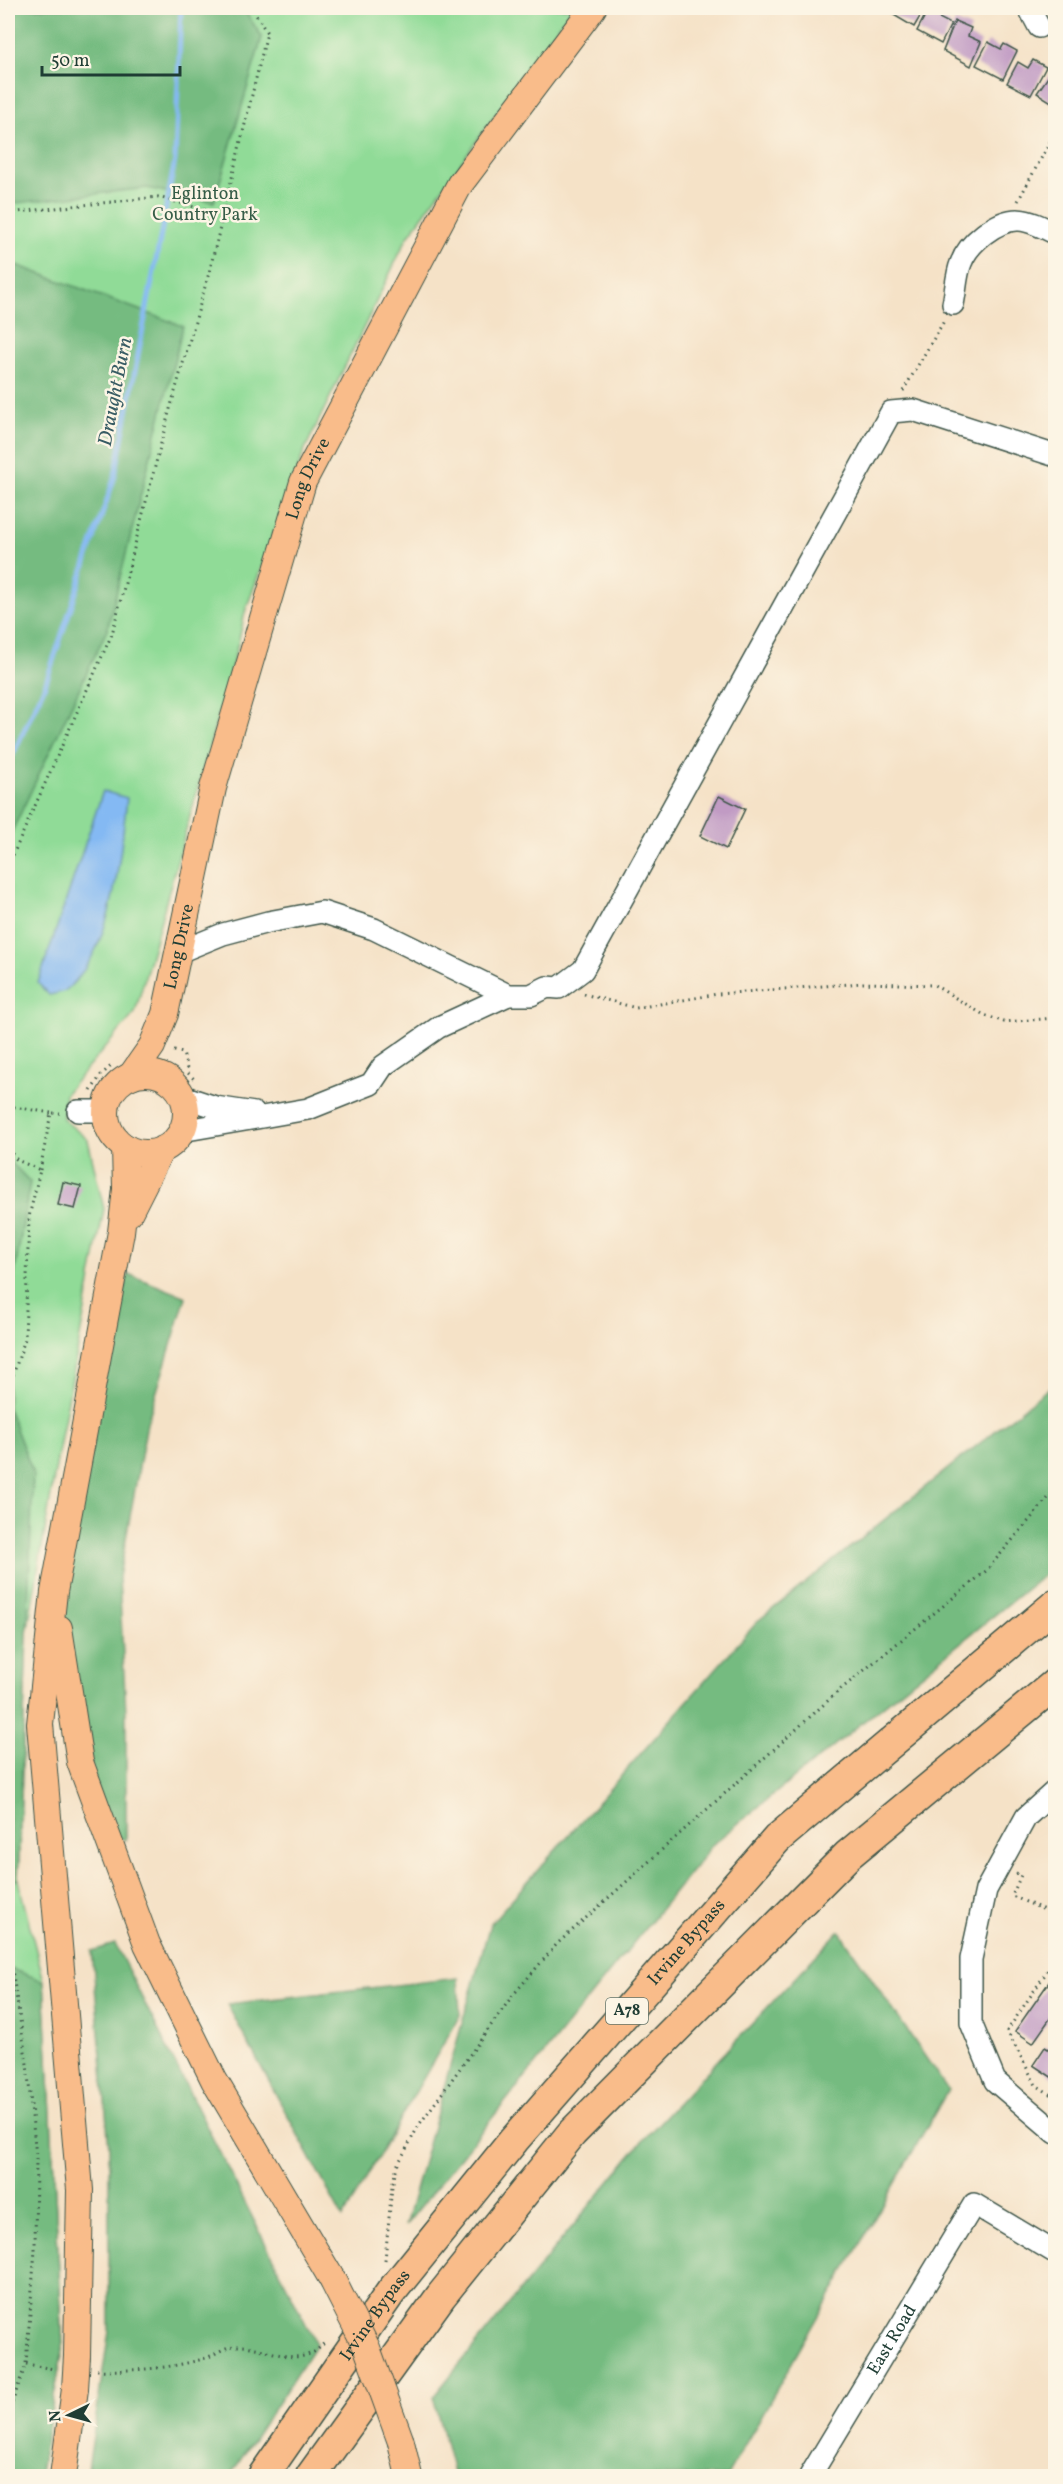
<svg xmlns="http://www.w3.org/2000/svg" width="1063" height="2484" viewBox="0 0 1063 2484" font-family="Vollkorn,serif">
  <rect width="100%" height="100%" fill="#fcf5e5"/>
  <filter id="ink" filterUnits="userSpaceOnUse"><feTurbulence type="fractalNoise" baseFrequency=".0167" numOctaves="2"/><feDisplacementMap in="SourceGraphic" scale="12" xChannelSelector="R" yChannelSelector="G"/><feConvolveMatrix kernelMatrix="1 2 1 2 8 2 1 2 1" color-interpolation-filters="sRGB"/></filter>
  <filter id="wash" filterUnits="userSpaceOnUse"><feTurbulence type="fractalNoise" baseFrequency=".008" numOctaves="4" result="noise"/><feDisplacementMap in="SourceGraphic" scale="24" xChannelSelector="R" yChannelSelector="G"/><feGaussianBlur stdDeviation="1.35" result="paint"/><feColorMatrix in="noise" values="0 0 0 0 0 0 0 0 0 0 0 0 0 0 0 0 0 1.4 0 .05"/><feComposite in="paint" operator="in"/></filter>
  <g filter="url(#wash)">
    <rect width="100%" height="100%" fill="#f5e2c7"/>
    <polygon fill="#90db97" stroke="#588c66" stroke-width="1.5" points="8,8 572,8 407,238 305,449 245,612 239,640 135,1013 65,1094 63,1119 88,1140 104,1209 61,1437 27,1633 18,1880 44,1981 63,2349 39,2476 8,2476"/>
    <g fill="#74bb80" stroke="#4a7c5a" stroke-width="1.5">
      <polygon points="8,8 243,8 262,37 214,202 147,188 8,204"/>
      <polygon points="8,262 183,326 107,630 8,840"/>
      <polygon points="8,1159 30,1182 8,1313"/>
      <polygon points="128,1274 186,1297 147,1423 119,1577 126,1713 126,1840 106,1834 63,1652 62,1546"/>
      <polygon points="1055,1383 1055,1566 714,1843 405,2226 490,1924 759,1620"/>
      <polygon points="8,1408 33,1473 18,1880 8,1878"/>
      <polygon points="839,1931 948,2090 727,2476 454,2476 433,2397 644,2139"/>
      <polygon points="115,1944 316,2344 230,2476 87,2476 109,2331 109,2148 92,1951"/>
      <polygon points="8,1968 44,1981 63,2349 39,2476 8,2476"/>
      <polygon points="458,1978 460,2015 343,2218 227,2004"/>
    </g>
    <path fill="#84b9f3" stroke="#527b94" stroke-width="1.5" d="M103,791L127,798C120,856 114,950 66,990C62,993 54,994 49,995L38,983Z"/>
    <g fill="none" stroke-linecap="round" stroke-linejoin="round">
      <polyline stroke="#84b9f3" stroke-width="5" points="8,765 45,685 115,476 175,160 181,8"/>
    </g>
    <g id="blocks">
      <g fill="#c19bc4">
        <polygon points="896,8 925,8 914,27 892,14"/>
        <polygon points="929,8 944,8 939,18 951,24 941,44 917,31"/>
        <polygon points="955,21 971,28 968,36 981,42 971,66 943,51"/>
        <polygon points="988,42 1001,49 1004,44 1017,51 1003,79 976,65"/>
        <polygon points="1033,60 1046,67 1031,95 1007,83 1018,62 1028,68"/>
        <polygon points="1050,74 1056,78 1056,105 1037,93"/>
        <polygon points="719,796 745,809 726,849 700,836"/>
        <polygon points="63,1182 81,1186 75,1209 58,1205"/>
        <polygon points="1056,1972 1056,2010 1033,2043 1015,2031"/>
        <polygon points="1045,2047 1056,2054 1056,2080 1033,2065"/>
      </g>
    </g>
  </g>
  <g filter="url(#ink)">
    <use href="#blocks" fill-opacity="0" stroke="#3f564a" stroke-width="1.5"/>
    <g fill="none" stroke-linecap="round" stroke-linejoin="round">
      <defs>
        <g id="minor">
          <polyline points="1029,8 1039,27"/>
          <path d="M953,304C956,291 956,275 961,263C965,252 975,241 984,234C1012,213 1026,218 1056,234"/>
          <polyline points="179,952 223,934 268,922 322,912 374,929 508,995"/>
          <polyline points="182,1096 215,1107 254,1113"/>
          <polyline points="78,1111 105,1111"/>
          <polyline points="181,1131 308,1109 343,1095 371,1084 383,1066 439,1027 508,995 531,995 547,987 559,988 583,970 891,412 913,410 1056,456"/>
          <polyline points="1056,1790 1026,1817 986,1890 971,1959 971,2023 995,2081 1056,2133"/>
          <path id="s1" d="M810,2476L974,2204L1056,2253"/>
        </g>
        <g id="major">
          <circle cx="146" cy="1113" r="40"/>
          <path id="s2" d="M131,1076L152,1046L165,1014L213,788L303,482L460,184L593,8"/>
          <polyline points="129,1213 161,1150"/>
          <polyline points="59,1628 80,1762 147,1944 214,2080 332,2279"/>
          <polyline points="77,2356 80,2190 40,1724 54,1592 121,1232 126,1189 125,1147"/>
          <polyline points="401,2442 409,2476"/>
          <polyline points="63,2476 75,2389"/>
        </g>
        <g id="highway">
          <path id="s3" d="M263,2476L391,2292L514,2140L777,1839L1056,1604"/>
          <polyline points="311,2476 441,2296 572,2133 848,1855 1056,1683"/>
        </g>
      </defs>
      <use href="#minor" stroke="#3f564a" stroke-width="24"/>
      <use href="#major" stroke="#3f564a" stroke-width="28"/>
      <use href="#highway" stroke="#3f564a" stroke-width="33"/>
      <g stroke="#3f564a" stroke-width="3" stroke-dasharray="1.5 4.5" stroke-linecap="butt">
        <polyline points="1018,201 1056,131"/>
        <polyline points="8,213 158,197 223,215"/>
        <polyline points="903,391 944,321"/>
        <polyline points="8,866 112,634 168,416 209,273 267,33 252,8"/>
        <polyline points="584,994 636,1008 718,994 863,983 934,985 984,1015 1004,1022 1056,1018"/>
        <polyline points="174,1051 183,1053 188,1073 194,1079"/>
        <polyline points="91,1091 101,1075 111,1066"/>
        <polyline points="8,1106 51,1113"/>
        <polyline points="8,1149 17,1160 40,1170 29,1217 25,1339 8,1390"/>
        <polyline points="40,1170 51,1113 60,1113"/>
        <polyline points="1016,1873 1021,1875 1012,1896 1056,1915"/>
        <polyline points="1056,1936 1052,1964 1007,2031 1036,2085 1056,2098"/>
        <polyline points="8,1944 27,2064 36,2156 35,2250 26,2364 8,2414"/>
        <polyline points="385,2260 392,2186 397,2166 419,2125 513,1995 557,1944 840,1690 986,1571 1049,1497 1056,1493"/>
        <polyline points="26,2364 54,2369"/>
        <path d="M97,2370C133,2371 170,2369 206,2358C215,2355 225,2346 235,2346C269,2344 298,2374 325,2342"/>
      </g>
      <use href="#minor" stroke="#fff" stroke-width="21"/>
      <use href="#major" stroke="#f9bc8a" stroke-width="26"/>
      <use href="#highway" stroke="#f9bc8a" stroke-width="30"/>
      <defs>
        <g id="major-bridge">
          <polyline points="332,2279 367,2348 401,2442"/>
          <polyline points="75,2389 77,2356"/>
        </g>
      </defs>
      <use href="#major-bridge" stroke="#3f564a" stroke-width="28" stroke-linecap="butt"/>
      <use href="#major-bridge" stroke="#f9bc8a" stroke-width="26"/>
    </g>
  </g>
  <g text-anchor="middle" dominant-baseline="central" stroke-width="5" stroke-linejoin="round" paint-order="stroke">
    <rect fill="#fcf5e5" stroke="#617469" stroke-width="1.5" x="606" y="1998" width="42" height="26" rx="4.5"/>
    <g font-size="16" font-weight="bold" fill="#1f3d34">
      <text x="627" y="2011">A78</text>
    </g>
    <g font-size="18" fill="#365d48" stroke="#fcf5e5">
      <text x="205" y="194">Eglinton<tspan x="205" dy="21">Country Park</tspan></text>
    </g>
    <g font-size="18" fill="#1f3d34" stroke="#fcf5e5">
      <text stroke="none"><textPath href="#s2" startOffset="626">Long Drive</textPath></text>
      <text stroke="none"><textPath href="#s2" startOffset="140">Long Drive</textPath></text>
      <text stroke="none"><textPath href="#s3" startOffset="682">Irvine Bypass</textPath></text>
      <text stroke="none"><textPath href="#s3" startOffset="196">Irvine Bypass</textPath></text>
      <text stroke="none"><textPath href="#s1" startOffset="159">East Road</textPath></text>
    </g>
    <g font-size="20" font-style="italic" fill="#385c64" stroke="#fcf5e5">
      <text transform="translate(116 392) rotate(-79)">Draught Burn</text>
    </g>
  </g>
  <rect width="1063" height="2484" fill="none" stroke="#fcf5e5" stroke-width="30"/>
  <g transform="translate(69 2415) rotate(265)" stroke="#fcf5e5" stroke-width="4.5" paint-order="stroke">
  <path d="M0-4.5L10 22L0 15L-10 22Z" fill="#1f3d34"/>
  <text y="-9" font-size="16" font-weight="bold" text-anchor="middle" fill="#1f3d34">N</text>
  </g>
  <path d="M42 66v9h138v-9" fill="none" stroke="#1f3d34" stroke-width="3"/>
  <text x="51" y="66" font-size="18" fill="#1f3d34" stroke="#fcf5e5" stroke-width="4.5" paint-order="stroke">50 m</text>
</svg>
